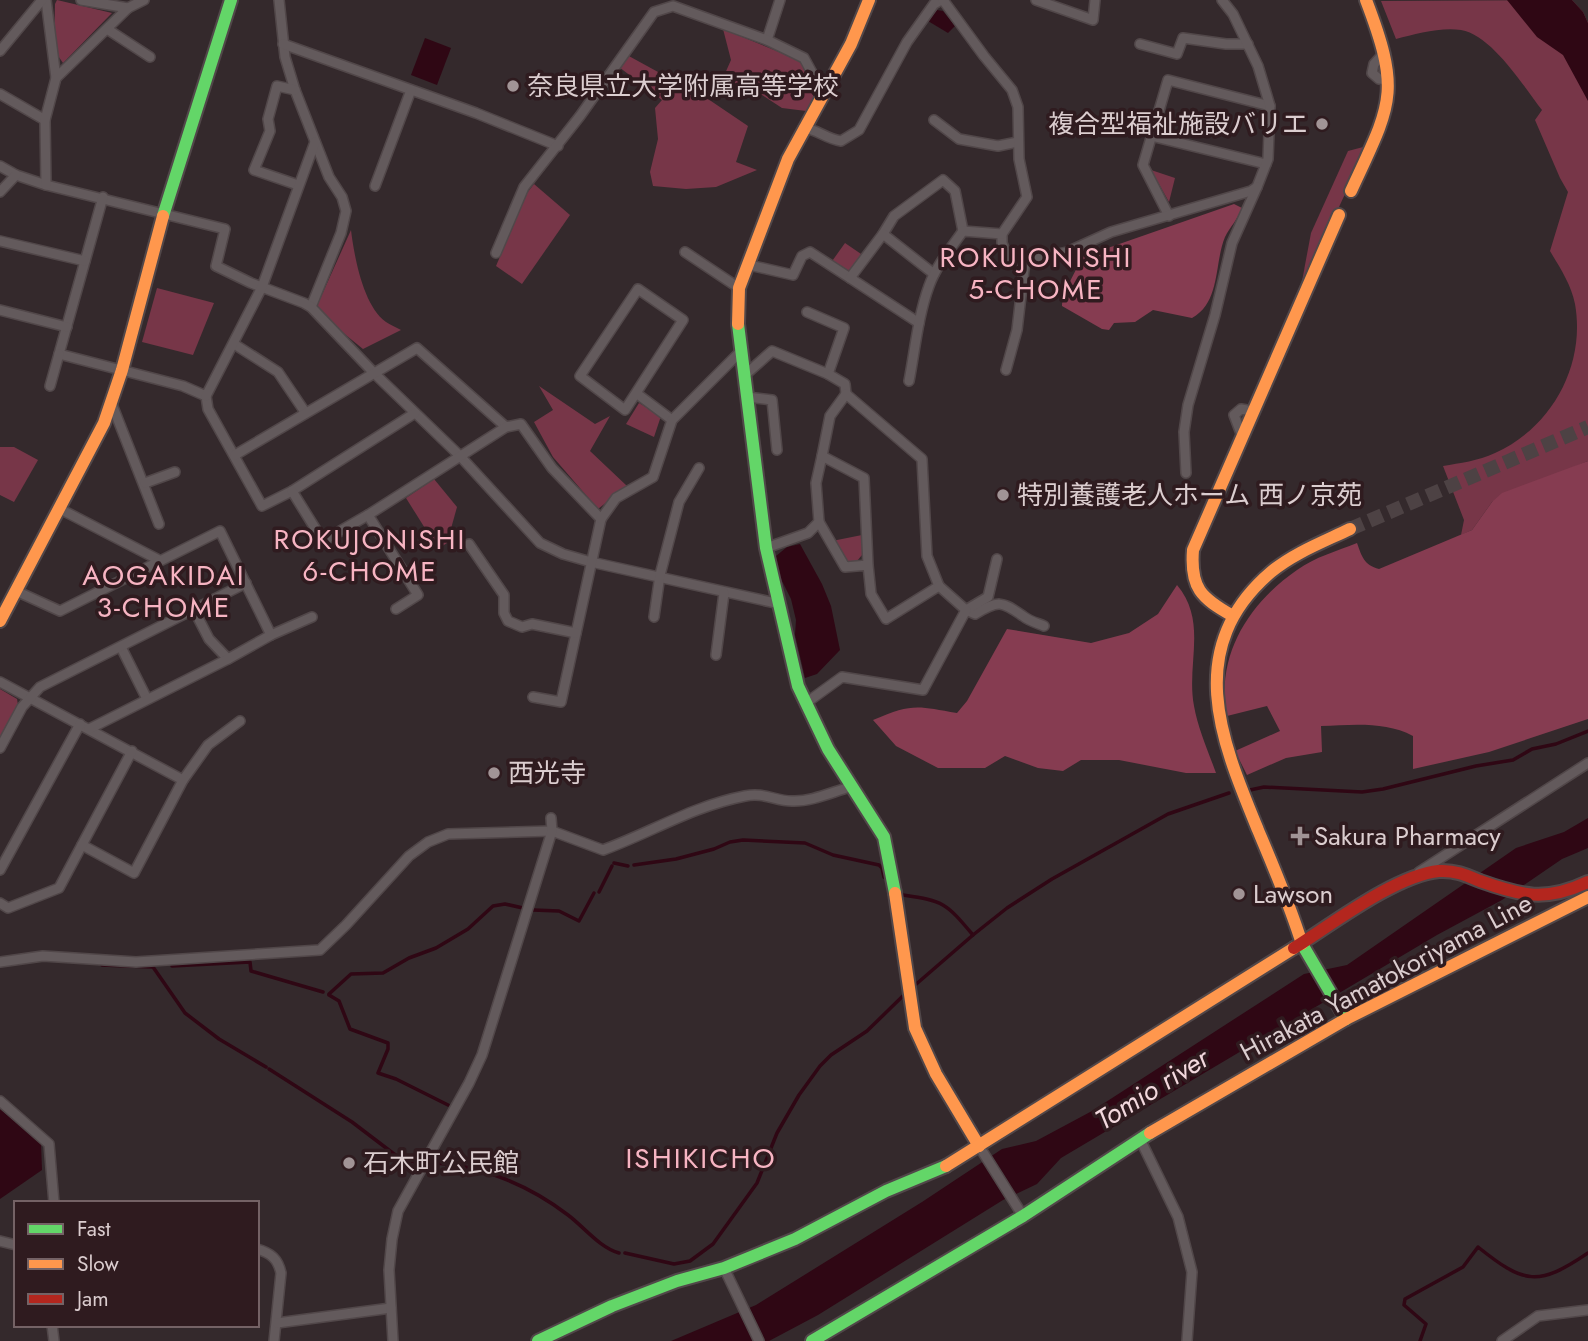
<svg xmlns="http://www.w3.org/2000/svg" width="1588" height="1341" viewBox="0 0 1588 1341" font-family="Jost,'Noto Sans JP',sans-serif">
  <rect width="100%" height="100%" fill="#34292c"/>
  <g fill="#773648">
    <polygon points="57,0 112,13 63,63 54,50 55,4"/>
    <path d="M1572,0L1583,12L1588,23V461L1492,502L1472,530L1461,535L1464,520L1443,466C1460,463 1478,461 1495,453C1551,428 1586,366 1575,304C1571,284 1560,268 1550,251L1568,192L1560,178L1535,120L1542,110C1524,87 1492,35 1461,30C1440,27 1416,34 1396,39L1381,1Z"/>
    <polygon points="723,29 801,61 814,98 806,111 782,108 742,82 719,87 731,60"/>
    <polygon points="627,55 711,101 748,126 736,162 757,170 716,187 686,189 653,186 650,172 658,139 655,108 662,100 619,67"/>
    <polygon points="1367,146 1300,292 1311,233 1348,151"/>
    <polygon points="1151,170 1175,178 1169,202"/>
    <polygon points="534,184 570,215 522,284 496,266 527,193"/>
    <path d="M351,230C354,255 363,306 386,322C390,325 396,327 401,330L363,349L315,310Z"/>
    <polygon points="845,243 864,256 848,276 830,264"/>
    <polygon points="157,288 214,303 193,355 142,342"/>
    <polygon points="539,386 595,424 610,416 590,451 627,486 598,509 553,457 534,422 553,410"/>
    <polygon points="639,403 661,416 654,437 626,424"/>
    <polygon points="0,447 14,447 38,460 14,502 0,495"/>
    <polygon points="434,479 457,507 447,543 438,549 406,498"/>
    <polygon points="862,535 862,555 857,561 847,561 832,541"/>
    <polygon points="0,689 17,699 18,705 0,739"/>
  </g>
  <g fill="#863c51">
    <path d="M1234,204L1242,208C1238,219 1230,227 1225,237C1214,263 1221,302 1192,318L1153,310L1135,322L1114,323L1109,330L1102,329L1062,306C1062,294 1076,271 1082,257Z"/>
    <path d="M1588,461V719L1489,752L1413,769V736C1385,721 1352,725 1321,726L1322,752L1286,758L1247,775L1235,751L1280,731L1267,706L1227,716C1215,656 1249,603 1297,570C1315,557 1337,551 1357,543C1362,557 1364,565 1379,569L1472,530L1492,502L1502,493Z"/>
    <path d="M1177,585C1208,622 1186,664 1194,706C1198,728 1208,751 1216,773H1186L1119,760H1081L1063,771L1038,768L1005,756L985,768H938L896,746L873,720C912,703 917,706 957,713L967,701L1007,629L1091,643L1129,633L1158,614Z"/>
  </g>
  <g fill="#2f0714">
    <polygon points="1507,0 1572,0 1583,12 1588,23 1588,101 1563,55 1537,37"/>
    <polygon points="937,10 943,11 955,26 948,33 928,21"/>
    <polygon points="425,38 451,48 437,85 411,75"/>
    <polygon points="800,544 822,584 831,606 840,650 817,674 805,678 795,635 796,620 791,599 778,573 776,556 787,547"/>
    <polygon points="1588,818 1588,848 1562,859 1502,900 1437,935 1061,1158 1037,1184 1003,1200 818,1315 769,1341 671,1341 756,1305 922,1202 1002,1149 1036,1141 1092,1111 1304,974 1347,965 1516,848 1564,832"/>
    <polygon points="0,1109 41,1143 42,1170 0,1199"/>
  </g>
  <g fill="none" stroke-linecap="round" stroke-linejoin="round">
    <g stroke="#2f0714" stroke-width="3.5">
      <polyline points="1250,790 1264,787 1362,792 1383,789 1476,766 1513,760 1532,749 1556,744 1588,731"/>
      <polyline points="614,863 628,866"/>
      <polyline points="634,865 676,859 714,849 730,842 743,840 805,843 833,855 879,865 882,868 884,877"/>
      <polyline points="599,892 612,866"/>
      <path d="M903,895C944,901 946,903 973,935"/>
      <polyline points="533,910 559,911 579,921 594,893"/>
      <polyline points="102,965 153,967 185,1013 219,1039 266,1067"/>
      <polyline points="172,966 250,962 251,971 323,992"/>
      <polyline points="914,986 973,935 1007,908 1052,879 1168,814 1229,793"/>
      <polyline points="329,994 351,974 383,973 409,958 436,948 468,929 493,906 505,904 523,908"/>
      <polyline points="329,995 339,1001 350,1029 388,1043 388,1049 378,1073 396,1079 448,1105"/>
      <polyline points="269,1069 352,1122 398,1157 418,1163"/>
      <path d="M428,1163C477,1163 529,1185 568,1215C584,1227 600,1248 619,1253"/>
      <polyline points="625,1253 674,1264 690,1261 713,1244 757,1183 777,1133 799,1095 820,1066 831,1055 867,1031 908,991"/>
      <path d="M1420,1341L1426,1324L1404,1305L1405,1299L1463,1267L1478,1247C1524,1284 1538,1287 1588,1253"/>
    </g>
    <polyline stroke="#4d4244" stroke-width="14" stroke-dasharray="14 7" stroke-linecap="butt" points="1350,529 1588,427"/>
    <defs>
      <g id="street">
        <polyline points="46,0 56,78"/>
        <polyline points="81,0 128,8"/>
        <polyline points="279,0 285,57 295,90 329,177 342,197 346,211 341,233 311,307"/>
        <polyline points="1036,0 1093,20 1095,0"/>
        <polyline points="107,29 150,57"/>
        <polyline points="767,40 780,0"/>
        <polyline points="283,44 476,113 558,146"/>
        <polyline points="1140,44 1177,54 1183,38 1226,44 1248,44"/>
        <polyline points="0,51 42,0"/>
        <polyline points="1384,53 1374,64 1372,73 1379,79 1389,80"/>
        <polyline points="295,90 277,86 268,119 270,131 254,170 298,185"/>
        <polyline points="0,94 45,120"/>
        <polyline points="934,120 959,139 998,146 1018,142"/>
        <path d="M803,128C815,128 826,139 841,141L859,130L907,42L934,4L941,0"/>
        <polyline points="1151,136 1266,164"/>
        <polyline points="0,166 16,175 46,185 225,229 216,266 251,283 304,303 311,307 374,373 460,456 540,543 563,554 591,562 780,604"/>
        <polyline points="46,185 45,120 56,78 128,8 144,0"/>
        <polyline points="375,186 411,90"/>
        <polyline points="0,192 16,175"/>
        <polyline points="103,197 59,354 183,386 206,396 208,409 262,506 292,491 415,413"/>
        <polyline points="1169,216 1143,165 1168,80 1270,106"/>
        <polyline points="883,234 894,216 943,180 955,191 963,231"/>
        <polyline points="1002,234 1002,243 1007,256 1016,262 1025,261 1067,252 1111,232 1251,191 1257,187 1268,159 1270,106 1258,66 1233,14 1222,0"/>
        <polyline points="0,241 85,261"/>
        <polyline points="685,252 739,288"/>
        <polyline points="496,253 524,187 580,116 654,12 673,6 767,40 804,58 823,93"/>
        <polyline points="749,265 793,275 802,256 810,252 850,278"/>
        <polyline points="0,310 67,327"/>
        <polyline points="807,312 844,328 828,374"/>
        <polyline points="919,323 850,278 883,234 934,274"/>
        <polyline points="234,344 278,372 305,412"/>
        <polyline points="1006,370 1017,330 1025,261"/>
        <polyline points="745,375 772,351 828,374 845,384 846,394"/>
        <path d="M909,381C915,350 918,316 929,286C936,266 951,248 963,231L1002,234L1027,197L1019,159L1018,107L1012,90L984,56L943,0"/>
        <polyline points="50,386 59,354"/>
        <polyline points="636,393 683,320 638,289 580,376 625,410 636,393 672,420"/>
        <polyline points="206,396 262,287 315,142"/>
        <polyline points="747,397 772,400 777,450"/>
        <polyline points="111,402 159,524"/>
        <polyline points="1242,436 1234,415 1241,409 1253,411"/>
        <polyline points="235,455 417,348 506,427"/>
        <polyline points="1186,473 1184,432 1188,405 1215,315 1232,243 1257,187"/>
        <polyline points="145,483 175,472"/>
        <polyline points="292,491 323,541 368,515 506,427 521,424 552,468 601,519 561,702 533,697"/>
        <polyline points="60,509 159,560"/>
        <polyline points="368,515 418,595 396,609"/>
        <polyline points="601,519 616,498 653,477 672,420 739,353"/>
        <polyline points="819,522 816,483 822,456"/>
        <polyline points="469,544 504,595 504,613 508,621 522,627 532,624 576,633"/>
        <polyline points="766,548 808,533 819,522 845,567 868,565 871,594 886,619 939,586 927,556 922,459 846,394 830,416 822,456 864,478 868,565"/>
        <polyline points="16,591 60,611 220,531 271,635"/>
        <polyline points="194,610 209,639 228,659"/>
        <path d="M966,610L975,614C999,600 1001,601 1023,616C1029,621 1037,623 1044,626"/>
        <polyline points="966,610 988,597 997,559"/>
        <polyline points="654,617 660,575 679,502 699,468"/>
        <polyline points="121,647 147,699"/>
        <polyline points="716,655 724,593"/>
        <polyline points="0,682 183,780"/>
        <polyline points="806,703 842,677 923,690 966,610 939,586"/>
        <polyline points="89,729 228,659 271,635 312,617"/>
        <polyline points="0,748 22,707 40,687 246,583"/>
        <polyline points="82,845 134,873 183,780 208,745 240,721"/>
        <polyline points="0,870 80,724"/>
        <polyline points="1419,872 1588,763"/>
        <polyline points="0,903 8,908 59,888 132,751"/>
        <path d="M0,962L43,956L136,962L320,950L346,925L409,856L428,842L448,834L552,831L603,850C652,832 693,806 745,796C764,792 775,801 792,801C811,802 832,792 850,787"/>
        <polyline points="0,1101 49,1144 54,1203"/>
        <polyline points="1140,1139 1178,1217 1192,1272 1187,1341"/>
        <polyline points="979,1146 1023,1216"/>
        <polyline points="0,1241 16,1245"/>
        <path d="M257,1249C271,1253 278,1259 281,1273L274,1341"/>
        <polyline points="724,1268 759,1341"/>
        <polyline points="277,1323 391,1308"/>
        <polyline points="52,1325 54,1341"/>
        <polyline points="393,1341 389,1270 392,1239 398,1211 469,1083 482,1055 552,831 551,818"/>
        <polyline points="1502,1341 1538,1316 1588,1310"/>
      </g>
      <g id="fast">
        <polyline points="163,216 231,0"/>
        <polyline points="738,324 766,548 798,686 828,749 884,837 895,893"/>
        <polyline points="1302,944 1346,1019"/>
        <polyline points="538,1341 612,1306 677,1281 724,1268 795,1239 886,1191 946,1166"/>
        <polyline points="812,1341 1023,1216 1150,1133"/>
      </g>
      <g id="slow">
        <path d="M1351,191C1391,104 1402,94 1366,0"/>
        <polyline points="738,324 739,288 788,159 851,44 869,0"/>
        <path d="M1233,616C1201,598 1190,588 1193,550L1339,215"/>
        <polyline points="0,621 104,423 122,370 163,216"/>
        <polyline points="895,893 915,1028 936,1074 979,1146"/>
        <path d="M1302,944C1290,905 1274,868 1258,830C1221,740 1182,648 1271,572C1294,553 1323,542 1350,529"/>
        <polyline points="1150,1133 1346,1019 1588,897"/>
        <polyline points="946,1166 1294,948"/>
      </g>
      <path id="jam" d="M1294,948C1331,925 1396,875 1439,871C1455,870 1466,875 1480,881C1522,896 1546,902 1588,882"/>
    </defs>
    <use href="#street" stroke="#514749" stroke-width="12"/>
    <use href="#fast" stroke="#514749" stroke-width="16"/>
    <use href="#slow" stroke="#514749" stroke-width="16"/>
    <use href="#jam" stroke="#514749" stroke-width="16"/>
    <use href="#street" stroke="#635a5c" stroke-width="9"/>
    <use href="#fast" stroke="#63d668" stroke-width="12"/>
    <use href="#slow" stroke="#ff974d" stroke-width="12"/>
    <use href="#jam" stroke="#b3261e" stroke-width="12"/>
  </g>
  <g fill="#a19496" stroke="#2f1b1f" stroke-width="2.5">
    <circle cx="513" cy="86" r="7"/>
    <circle cx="1322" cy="124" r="7"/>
    <circle cx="1003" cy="495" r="7"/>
    <circle cx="494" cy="773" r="7"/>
    <path d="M1296.5 825.5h7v7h7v7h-7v7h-7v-7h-7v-7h7z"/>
    <circle cx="1239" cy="894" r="7"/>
    <circle cx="349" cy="1163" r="7"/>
  </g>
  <g text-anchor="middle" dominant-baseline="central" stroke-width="7" stroke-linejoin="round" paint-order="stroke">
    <g font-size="26" fill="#dbcdcf" stroke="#2f1b1f" text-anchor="start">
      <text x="527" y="86">奈良県立大学附属高等学校</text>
      <text x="1308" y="124" text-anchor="end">複合型福祉施設バリエ</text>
      <text x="1017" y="495">特別養護老人ホーム 西ノ京苑</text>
      <text x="508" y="773">西光寺</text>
      <text x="1314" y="836">Sakura Pharmacy</text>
      <text x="1253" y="894">Lawson</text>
      <text x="363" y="1163">石木町公民館</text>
    </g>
    <g font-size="26" fill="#dbcdcf" stroke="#2f1b1f">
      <text transform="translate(1386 977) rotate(-28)">Hirakata Yamatokoriyama Line</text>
    </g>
    <g font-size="28" letter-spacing="2" fill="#f7b4c2" stroke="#2f1b1f">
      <text x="1036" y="257">ROKUJONISHI<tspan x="1036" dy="32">5-CHOME</tspan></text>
      <text x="370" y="539">ROKUJONISHI<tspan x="370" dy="32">6-CHOME</tspan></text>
      <text x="164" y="575">AOGAKIDAI<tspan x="164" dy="32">3-CHOME</tspan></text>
      <text x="701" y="1158">ISHIKICHO</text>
    </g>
    <g font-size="28" font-style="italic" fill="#f3d9de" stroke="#2f1b1f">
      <text transform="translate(1152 1089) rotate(-32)">Tomio river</text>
    </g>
  </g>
  <rect x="14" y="1201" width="245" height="126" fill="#2f1b1f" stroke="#746265" stroke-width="2"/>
  <rect x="28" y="1224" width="35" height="10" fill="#63d668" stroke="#746265" stroke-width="2"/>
  <text x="77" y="1236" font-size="21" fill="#dbcdcf">Fast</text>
  <rect x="28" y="1259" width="35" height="10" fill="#ff974d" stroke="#746265" stroke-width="2"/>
  <text x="77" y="1271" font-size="21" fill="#dbcdcf">Slow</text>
  <rect x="28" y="1294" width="35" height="10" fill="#b3261e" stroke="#746265" stroke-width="2"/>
  <text x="77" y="1306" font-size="21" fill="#dbcdcf">Jam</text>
</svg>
